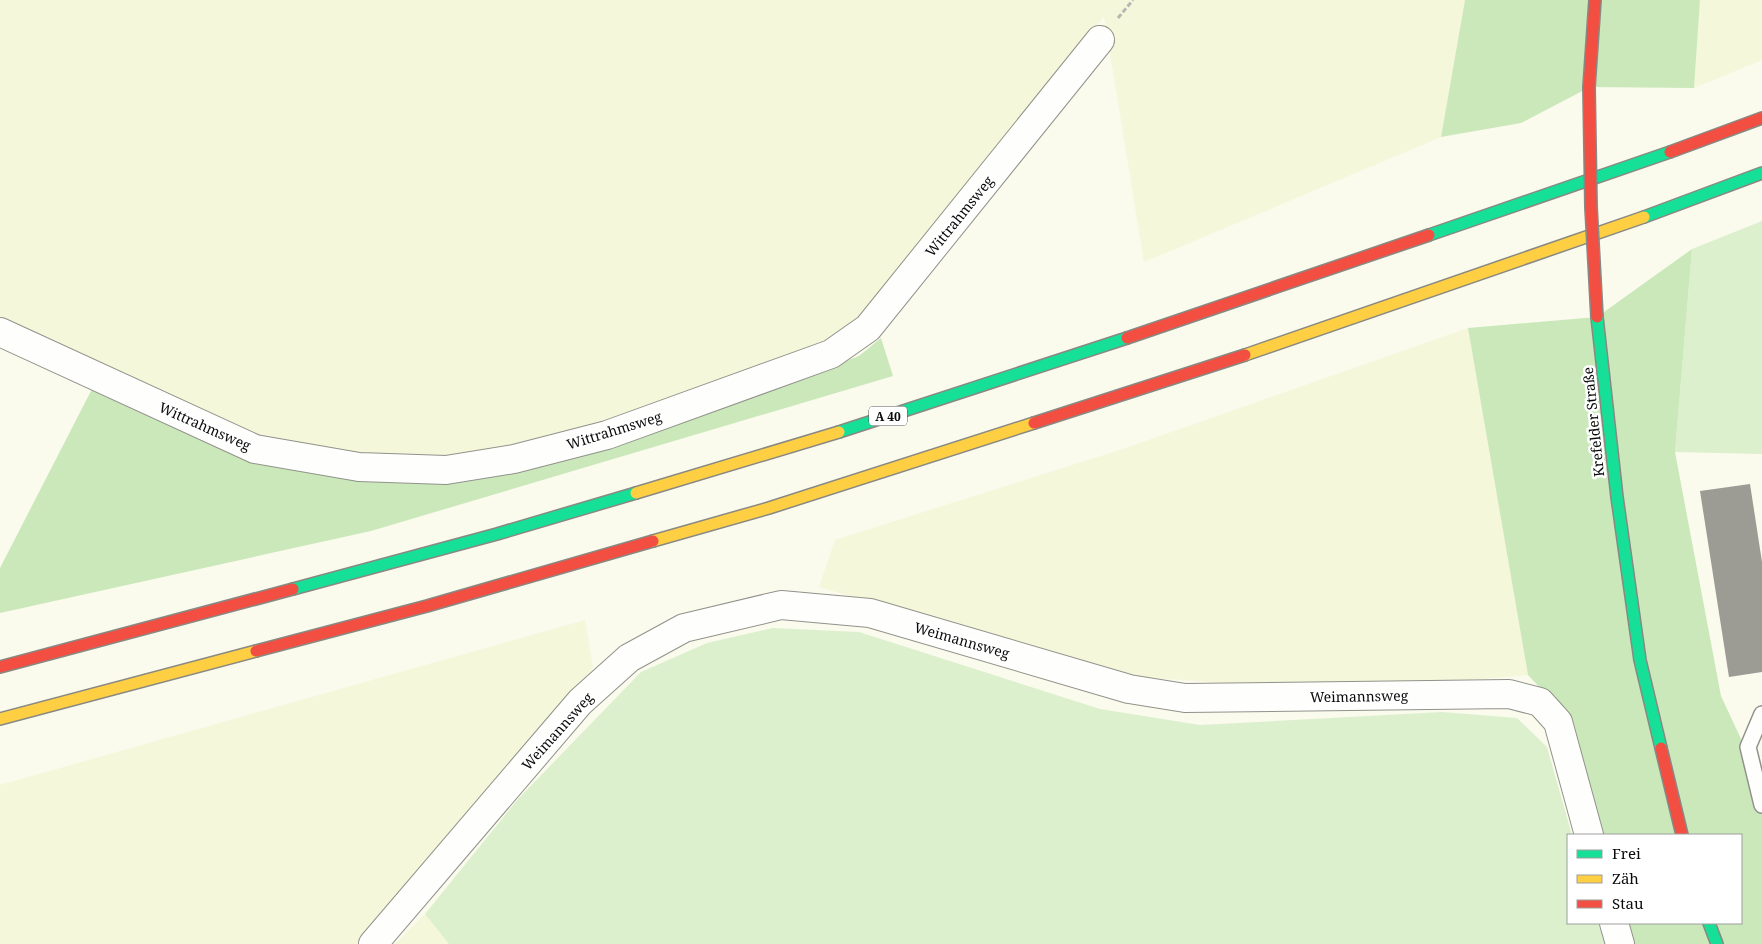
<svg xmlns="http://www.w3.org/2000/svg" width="1762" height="944" viewBox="0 0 1762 944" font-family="'Noto Serif',serif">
  <rect width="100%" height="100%" fill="#fafaed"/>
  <g fill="#f4f7d9">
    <polygon points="0,0 1465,0 1441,137 1144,262 1104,16 863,322 813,348 737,378 587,427 522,443 443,457 369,455 298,445 248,431 0,317"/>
    <polygon points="1700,0 1762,0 1762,60 1694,88"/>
    <polygon points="1468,328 1528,675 1444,682 1284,687 1124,676 819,587 835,540 1123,449"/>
    <polygon points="585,620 593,667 580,702 373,944 0,944 0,785"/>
    <polygon points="425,914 449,944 395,944"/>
  </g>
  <g fill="#dcf0cd">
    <polygon points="1762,221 1762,454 1675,452 1692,249"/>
    <polygon points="773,628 859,632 1100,709 1200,725 1442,712 1517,718 1547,747 1572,835 1568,835 1568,923 1598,923 1606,944 449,944 425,914 518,799 641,672 707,643"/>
  </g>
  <g fill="#cbe8bb">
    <polygon points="1465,0 1700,0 1694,88 1590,87 1521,123 1441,137"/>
    <polygon points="1692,249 1675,452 1721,696 1762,784 1762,944 1633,944 1624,923 1741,923 1741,835 1602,835 1574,724 1528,675 1468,328 1597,317"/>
    <polygon points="881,338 893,376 371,531 0,613 0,568 92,389 240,457 270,466 357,480 690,419 859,356"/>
  </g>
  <polygon fill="#9c9b94" points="1750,484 1762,562 1762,672 1729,677 1700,491"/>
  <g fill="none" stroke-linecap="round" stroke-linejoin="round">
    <defs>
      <polyline id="lane" points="1762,714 1748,747 1762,805"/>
      <g id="street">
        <polyline points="0,332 255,449 359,467 446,470 514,459 607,435 831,354 868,328 1100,40"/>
        <polyline points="1614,923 1620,944"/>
        <polyline points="373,944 580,702 629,658 684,628 781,605 870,613 1129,689 1185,698 1509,694 1540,702 1558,722 1589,835"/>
      </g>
      <g id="fast">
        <polyline points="1644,217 1762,173"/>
        <polyline points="1429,235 1670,152"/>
        <polyline points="1597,317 1617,497 1640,660 1661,748"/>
        <polyline points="839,432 1127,338"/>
        <polyline points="293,589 497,534 636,493"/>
        <polyline points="1709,923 1717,944"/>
      </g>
      <g id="slow">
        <polyline points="1245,355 1644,217"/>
        <polyline points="636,493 839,432"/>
        <polyline points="653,541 769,508 1034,423"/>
        <polyline points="0,719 256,651"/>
      </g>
      <g id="jam">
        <polyline points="1589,87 1595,0"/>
        <polyline points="1670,152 1762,118"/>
        <polyline points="1127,338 1429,235"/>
        <polyline points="1034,423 1245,355"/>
        <polyline points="256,651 427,606 653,541"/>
        <polyline points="0,667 293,589"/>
        <polyline points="1661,748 1682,835"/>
      </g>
    </defs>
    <use href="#lane" stroke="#92928c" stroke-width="18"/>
    <use href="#street" stroke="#92928c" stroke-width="30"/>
    <use href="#fast" stroke="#898983" stroke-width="14"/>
    <use href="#slow" stroke="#898983" stroke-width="14"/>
    <use href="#jam" stroke="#898983" stroke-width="14"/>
    <polyline stroke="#b7b7b5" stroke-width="3" stroke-dasharray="5 2.5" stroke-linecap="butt" points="1118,18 1133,0"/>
    <use href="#lane" stroke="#fefefc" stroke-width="15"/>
    <use href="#street" stroke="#fefefc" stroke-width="28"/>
    <use href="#fast" stroke="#16e098" stroke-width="11"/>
    <use href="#slow" stroke="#ffcf43" stroke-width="11"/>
    <use href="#jam" stroke="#f24e42" stroke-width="11"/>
    <defs>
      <polyline id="jam-bridge" points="1589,87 1591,207 1597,317"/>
    </defs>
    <use href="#jam-bridge" stroke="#898983" stroke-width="14" stroke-linecap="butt"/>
    <use href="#jam-bridge" stroke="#f24e42" stroke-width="11"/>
  </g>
  <g text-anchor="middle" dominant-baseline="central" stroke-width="5" stroke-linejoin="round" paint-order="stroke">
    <rect fill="#fff" stroke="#545454" stroke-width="1" x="869" y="406.5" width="38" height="19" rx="4"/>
    <g font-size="12" font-weight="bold" fill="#0a0a0a">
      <text x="888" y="416">A 40</text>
    </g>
    <g font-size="14" fill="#0a0a0a" stroke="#fff">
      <text transform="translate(959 216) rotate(-51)">Wittrahmsweg</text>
      <text transform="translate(1593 422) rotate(-96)">Krefelder Straße</text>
      <text transform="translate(205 426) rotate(24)">Wittrahmsweg</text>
      <text transform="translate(614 430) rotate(-17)">Wittrahmsweg</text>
      <text transform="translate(962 640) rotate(16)">Weimannsweg</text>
      <text transform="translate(1359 696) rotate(-1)">Weimannsweg</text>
      <text transform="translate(557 731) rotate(-48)">Weimannsweg</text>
    </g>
  </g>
  <rect x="1567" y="834" width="175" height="90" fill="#ffffff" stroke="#9d9d9d"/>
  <rect x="1577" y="850" width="25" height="8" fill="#16e098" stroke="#9d9d9d"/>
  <text x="1612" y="859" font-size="15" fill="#0a0a0a">Frei</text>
  <rect x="1577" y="875" width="25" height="8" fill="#ffcf43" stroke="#9d9d9d"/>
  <text x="1612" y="884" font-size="15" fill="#0a0a0a">Zäh</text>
  <rect x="1577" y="900" width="25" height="8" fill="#f24e42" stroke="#9d9d9d"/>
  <text x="1612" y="909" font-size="15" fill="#0a0a0a">Stau</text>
</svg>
